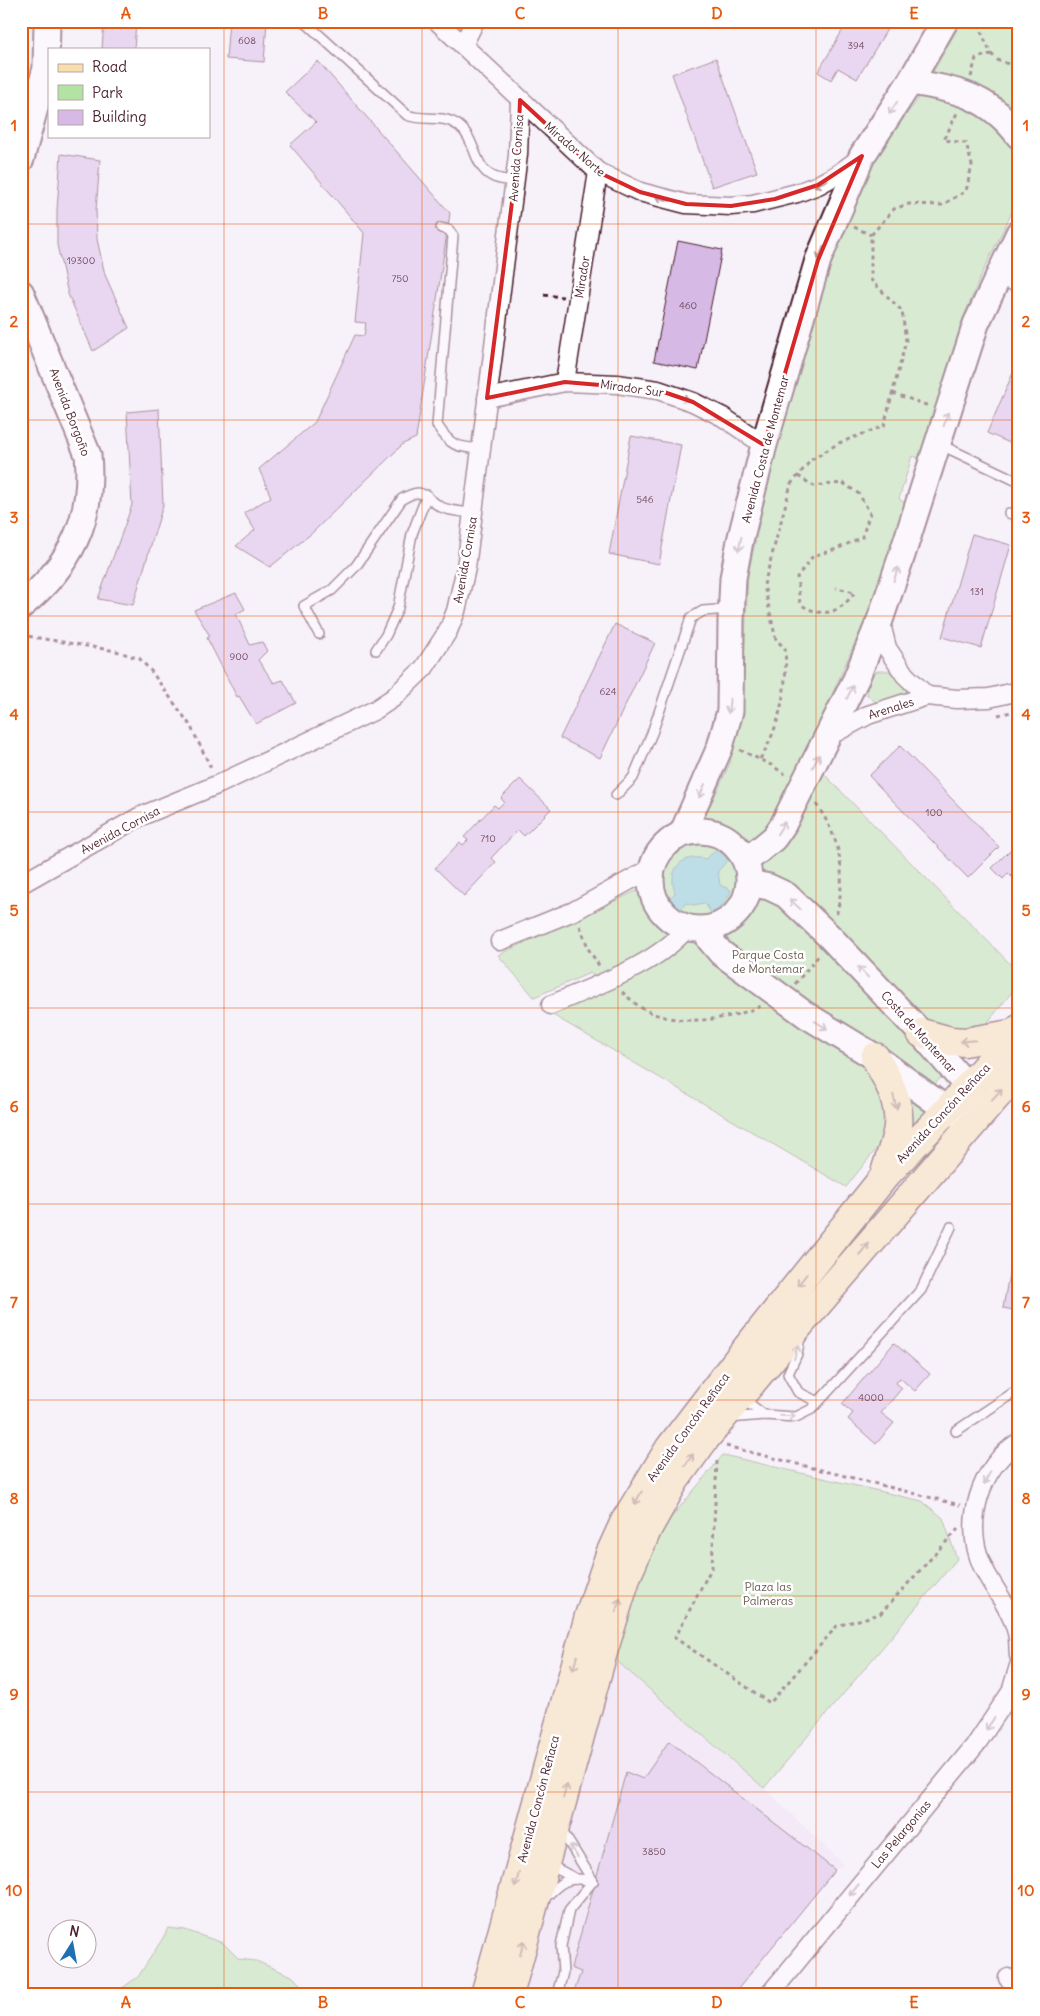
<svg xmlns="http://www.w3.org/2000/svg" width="1040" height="2016" viewBox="0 0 1040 2016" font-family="Delius,sans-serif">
  <rect width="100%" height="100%" fill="#f7f1fa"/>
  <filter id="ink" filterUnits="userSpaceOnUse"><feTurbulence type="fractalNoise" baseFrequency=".02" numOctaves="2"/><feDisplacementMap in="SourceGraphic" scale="10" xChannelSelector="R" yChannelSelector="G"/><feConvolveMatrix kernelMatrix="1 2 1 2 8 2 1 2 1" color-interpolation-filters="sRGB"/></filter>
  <g filter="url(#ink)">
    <polygon fill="#ede0f4" points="611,1656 764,1788 843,1864 835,1870 733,1995 522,1995"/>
    <g fill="#b2e3a3" stroke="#7e8167">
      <polygon points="962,21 1019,21 1019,198 982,273 962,321 923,459 912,456 899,499 908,505 877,593 806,753 829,779 1019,973 1019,983 984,1027 919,1043 944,1074 934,1085 883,1050 884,1139 846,1187 551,1014 604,986 590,973 534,997 498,955 643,888 668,850 689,840 711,804 730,763 742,705 748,575 772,465 829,263 865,168 916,102"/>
      <polygon points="877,671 889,671 909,694 878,704 867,695 868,680"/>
      <polygon points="900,1083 931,1106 904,1136"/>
      <polygon points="723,1455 922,1501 943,1518 957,1559 764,1788 611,1656 661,1530"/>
      <polygon points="168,1928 185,1930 223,1943 239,1959 256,1961 292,1976 311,1995 112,1995 138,1977 163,1938"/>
    </g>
    <path fill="#76c7cf" stroke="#64848d" d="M716,850L721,852L728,860L718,871L720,885L731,890C727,901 722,908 711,913L705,903L693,905L686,903L678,913L665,903L675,893C667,869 682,853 706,859Z"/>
    <g fill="#d7b9e6" stroke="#4a1f2b">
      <polygon points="104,21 136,21 134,49 102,49"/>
      <polygon points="229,21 267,21 264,62 226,59"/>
      <polygon points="848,21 892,21 857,79 838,68 831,80 818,72"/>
      <polygon points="716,58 757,172 712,187 672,74"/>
      <polygon points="318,61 450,213 416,438 403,444 312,533 270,567 236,546 255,530 244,513 271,497 259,469 315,422 355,335 364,336 366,323 355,322 364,233 290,145 316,122 285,92"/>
      <polygon points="61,154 100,160 96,210 97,239 105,275 129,328 93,351 68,294 57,245 57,210"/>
      <polygon points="678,241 722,250 698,370 654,361"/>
      <polygon points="1019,359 1019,447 987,433"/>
      <polygon points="159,409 163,505 133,605 98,599 132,505 127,412"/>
      <polygon points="631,436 681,445 659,564 609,554"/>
      <polygon points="972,534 1011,545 981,648 942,637"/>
      <polygon points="236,593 245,609 236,614 250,645 262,642 267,651 258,660 274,683 283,680 296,703 256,724 239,696 237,697 207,638 210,636 194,610"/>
      <polygon points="615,624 655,643 600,758 560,738"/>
      <polygon points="900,746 999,847 968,878 869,776"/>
      <polygon points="520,779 551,809 524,836 518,830 491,858 496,862 464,896 435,868 460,842 463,845 468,840 464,837 494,805 498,808 504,802 501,798"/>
      <polygon points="1019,841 1019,884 1008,873 1003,879 992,868"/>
      <polygon points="1012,1257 1019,1258 1019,1311 1003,1308"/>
      <polygon points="894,1343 930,1374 915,1391 900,1378 896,1383 902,1388 881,1413 894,1423 876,1444 848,1419 853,1413 842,1404"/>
      <polygon points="669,1741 835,1870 733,1995 573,1995 581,1972 571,1968 626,1772 643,1779"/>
    </g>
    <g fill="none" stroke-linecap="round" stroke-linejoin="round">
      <defs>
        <g id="lane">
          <path d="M304,21L407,115C424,122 443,113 459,126C476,139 473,166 492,176C499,180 508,180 515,181"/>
          <path d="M441,228L449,230L453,236L437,425C451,447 457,447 482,449"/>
          <polyline points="999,279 1019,289"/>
          <polyline points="939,444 1019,482"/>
          <polyline points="1009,513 1019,517"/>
          <path d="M319,634L304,606L332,590L356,566L402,499C425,486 423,497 441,507C449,511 463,512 473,513"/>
          <polyline points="376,650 386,635 398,608 412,534 427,495"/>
          <polyline points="616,795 633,778 652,733 691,618 703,611 731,609"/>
          <polyline points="800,1337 797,1354 788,1374 798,1392 818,1402"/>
          <polyline points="742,1398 764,1415"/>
          <polyline points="729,1418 764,1415 796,1417 812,1409 921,1290 951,1227"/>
          <polyline points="956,1431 1019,1389"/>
          <polyline points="560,1828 593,1881"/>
          <polyline points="548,1864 576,1879"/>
          <path d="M544,1899C560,1882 568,1875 593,1881"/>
          <polyline points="557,1995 563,1972 561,1946 569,1910 593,1881"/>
        </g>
        <g id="street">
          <polyline points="437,21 598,172 640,192 686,204 731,206 753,204 797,193 818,185 838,174 860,158"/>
          <polyline points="463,45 475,21"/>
          <polyline points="565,382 598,172"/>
          <polyline points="487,398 565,382 617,384 658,390 693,402 723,417 764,445"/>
          <polyline points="880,620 887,648 905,675 927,696"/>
          <polyline points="829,736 868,715 927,696 957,699 989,698 1019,691"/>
          <polyline points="21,884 139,817 219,784 375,710 393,698 424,668 448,631 456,611 466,568 518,155 520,100"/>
          <polyline points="500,941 574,911 652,868"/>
          <path d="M551,1005C596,985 655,966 687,928"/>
          <path d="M1019,1442C980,1467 963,1522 982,1565C992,1588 1011,1607 1017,1633C1019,1640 1018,1648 1019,1656"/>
          <polyline points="1008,1978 1019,1986"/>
          <polyline points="769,1995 977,1743 1011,1692 1019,1666"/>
        </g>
        <g id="secondary">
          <path d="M910,82C956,89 989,96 1019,136"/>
          <polyline points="21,159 46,68 47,21"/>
          <path d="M21,293L88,455C94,519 71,565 21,606"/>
          <circle cx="700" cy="880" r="49"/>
          <polyline points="682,834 720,747 730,711 731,620 733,578 740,541 764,445 818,260 862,156 910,82 945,21"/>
          <polyline points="746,861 774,838 783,825 856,679 880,620 902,555 976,324 1019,233"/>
          <polyline points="750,883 769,887 786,895 830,937 921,1033 968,1087 972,1107"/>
          <polyline points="706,929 710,940 721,953 806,1015 875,1057 947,1110 966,1116"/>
        </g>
        <g id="primary">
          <polyline points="921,1033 951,1041 965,1042 1016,1033"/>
          <path d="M875,1057C887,1078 901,1102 898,1127C896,1142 889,1159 885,1173"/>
          <polyline points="485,1995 589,1616 610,1554 625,1521 669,1449 738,1359 884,1177 947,1110 1019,1029"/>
          <polyline points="509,1995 603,1652 627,1575 648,1528 675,1480 704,1440 802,1322 1019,1070"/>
        </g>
      </defs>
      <use href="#lane" stroke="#4a1f2b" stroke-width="12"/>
      <use href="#street" stroke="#4a1f2b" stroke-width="21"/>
      <use href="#secondary" stroke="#4a1f2b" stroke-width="29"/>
      <use href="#primary" stroke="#4a1f2b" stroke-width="31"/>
      <g stroke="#4a1f2b" stroke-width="3" stroke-dasharray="4 4" stroke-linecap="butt">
        <polyline points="991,54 999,61 1019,67"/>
        <polyline points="971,77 976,58 991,54 979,27 979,21"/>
        <polyline points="854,227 871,235"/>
        <polyline points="544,295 563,297"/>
        <polyline points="893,393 929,406"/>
        <path d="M798,476L814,486L843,483L859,494L870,513L862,537L837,549L813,556L797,577L800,604C823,619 839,614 855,592L836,588"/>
        <polyline points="21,635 116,651 140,659 151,671 190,725 212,770"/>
        <polyline points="998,715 1016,711"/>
        <polyline points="740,750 771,765 785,774"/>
        <path d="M760,759C780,727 788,686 785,648L776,640L764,585L791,484L811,460L839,443L884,426L906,341L902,311L871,280V235L894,209L909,204L942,205L966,191L972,165L966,143L944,140L957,113"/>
        <path d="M816,804C841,839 847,875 836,916"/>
        <polyline points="580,926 589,950 600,967"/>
        <polyline points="795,984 820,954"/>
        <path d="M622,992C628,997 634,1003 640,1007C674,1028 727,1021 761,1006"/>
        <polyline points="726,1446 960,1505"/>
        <polyline points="717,1461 712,1567 675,1638 770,1703 837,1626 880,1614 958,1529"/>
      </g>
      <use href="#lane" stroke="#fff" stroke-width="9"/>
      <use href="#street" stroke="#fff" stroke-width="18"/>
      <use href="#secondary" stroke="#fff" stroke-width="25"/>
      <use href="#primary" stroke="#f9deab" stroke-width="28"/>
    </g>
    <defs><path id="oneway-shaft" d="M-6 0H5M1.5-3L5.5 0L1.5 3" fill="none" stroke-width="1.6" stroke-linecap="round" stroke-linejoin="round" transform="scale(1.25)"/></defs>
    <g stroke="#ae9aa0">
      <use href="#oneway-shaft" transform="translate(893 108) rotate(123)"/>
      <use href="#oneway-shaft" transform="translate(821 183) rotate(154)"/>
      <use href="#oneway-shaft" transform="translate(663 199) rotate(-166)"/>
      <use href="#oneway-shaft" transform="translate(821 253) rotate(112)"/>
      <use href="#oneway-shaft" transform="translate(682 398) rotate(19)"/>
      <use href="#oneway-shaft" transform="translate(946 419) rotate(-72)"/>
      <use href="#oneway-shaft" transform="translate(740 544) rotate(101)"/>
      <use href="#oneway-shaft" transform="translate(896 574) rotate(-71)"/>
      <use href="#oneway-shaft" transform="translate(850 692) rotate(-65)"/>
      <use href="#oneway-shaft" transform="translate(729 706) rotate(95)"/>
      <use href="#oneway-shaft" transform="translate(816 761) rotate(-63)"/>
      <use href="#oneway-shaft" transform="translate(702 791) rotate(114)"/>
      <use href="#oneway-shaft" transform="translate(781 828) rotate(-57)"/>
      <use href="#oneway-shaft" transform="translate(795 904) rotate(-137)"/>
      <use href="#oneway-shaft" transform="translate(863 972) rotate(-133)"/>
      <use href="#oneway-shaft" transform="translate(821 1025) rotate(32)"/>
      <use href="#oneway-shaft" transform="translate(796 1352) rotate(-75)"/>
      <use href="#oneway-shaft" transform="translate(788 1416) rotate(2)"/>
      <use href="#oneway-shaft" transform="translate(987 1478) rotate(118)"/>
      <use href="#oneway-shaft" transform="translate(990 1724) rotate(125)"/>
      <use href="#oneway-shaft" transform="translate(574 1851) rotate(-121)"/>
      <use href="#oneway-shaft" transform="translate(854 1890) rotate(130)"/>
    </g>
    <g stroke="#a27e6b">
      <use href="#oneway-shaft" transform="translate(968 1041) rotate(175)"/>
      <use href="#oneway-shaft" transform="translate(997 1094) rotate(-48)"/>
      <use href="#oneway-shaft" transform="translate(895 1102) rotate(76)"/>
      <use href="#oneway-shaft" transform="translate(864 1249) rotate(-50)"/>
      <use href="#oneway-shaft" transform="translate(802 1280) rotate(129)"/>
      <use href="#oneway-shaft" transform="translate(689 1460) rotate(-54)"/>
      <use href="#oneway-shaft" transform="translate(638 1498) rotate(119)"/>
      <use href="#oneway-shaft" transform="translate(618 1605) rotate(-72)"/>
      <use href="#oneway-shaft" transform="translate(575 1663) rotate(105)"/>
      <use href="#oneway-shaft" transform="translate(565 1791) rotate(-75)"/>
      <use href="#oneway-shaft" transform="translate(517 1880) rotate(105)"/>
      <use href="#oneway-shaft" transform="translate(522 1948) rotate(-75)"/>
    </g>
  </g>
  <path d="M0 0H1040V2016H0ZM520,100L598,172L640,192L686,204L731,206L775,199L818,185L862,156L818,260L764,445L693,402L658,390L565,382L487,398L518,155Z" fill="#f7f1fa" fill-opacity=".55" fill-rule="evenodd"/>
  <path fill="none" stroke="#d62828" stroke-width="4" stroke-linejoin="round" d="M520,100L598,172L640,192L686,204L731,206L775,199L818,185L862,156L818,260L764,445L693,402L658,390L565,382L487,398L518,155Z"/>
  <path fill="none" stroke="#e8590c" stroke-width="1" stroke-opacity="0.55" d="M224,21V1995M422,21V1995M618,21V1995M816,21V1995M21,224H1019M21,420H1019M21,616H1019M21,812H1019M21,1008H1019M21,1204H1019M21,1400H1019M21,1596H1019M21,1792H1019"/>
  <g text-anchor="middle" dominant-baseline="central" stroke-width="5" stroke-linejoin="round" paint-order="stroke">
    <g font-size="10" fill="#6d465a">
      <text x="247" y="40">608</text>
      <text x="856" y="45">394</text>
      <text x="81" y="260">19300</text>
      <text x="400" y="278">750</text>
      <text x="688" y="305">460</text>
      <text x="645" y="499">546</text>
      <text x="977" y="591">131</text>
      <text x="239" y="656">900</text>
      <text x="608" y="691">624</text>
      <text x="934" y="812">100</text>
      <text x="488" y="838">710</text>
      <text x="871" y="1397">4000</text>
      <text x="654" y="1851">3850</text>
    </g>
    <g font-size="12" fill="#4a1f2b" stroke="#fff">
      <text transform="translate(575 149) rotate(41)">Mirador Norte</text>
      <text transform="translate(516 158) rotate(-86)">Avenida Cornisa</text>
      <text transform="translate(582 277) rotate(-81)">Mirador</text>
      <text transform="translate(632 388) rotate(8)">Mirador Sur</text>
      <text transform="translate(70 412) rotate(69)">Avenida Borgoño</text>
      <text transform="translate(765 449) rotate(-75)">Avenida Costa de Montemar</text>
      <text transform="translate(465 560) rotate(-80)">Avenida Cornisa</text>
      <text transform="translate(891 708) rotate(-18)">Arenales</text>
      <text transform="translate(120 830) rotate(-28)">Avenida Cornisa</text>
      <text transform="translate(919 1032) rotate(48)">Costa de Montemar</text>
      <text transform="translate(943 1113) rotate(-47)">Avenida Concón Reñaca</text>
      <text transform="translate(688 1427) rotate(-54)">Avenida Concón Reñaca</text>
      <text transform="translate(538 1799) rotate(-75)">Avenida Concón Reñaca</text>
      <text transform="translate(901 1834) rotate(-50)">Las Pelargonias</text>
    </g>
    <g font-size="12" fill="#695a4f" stroke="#fff">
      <text x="768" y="954">Parque Costa<tspan x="768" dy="14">de Montemar</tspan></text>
      <text x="768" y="1586">Plaza las<tspan x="768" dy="14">Palmeras</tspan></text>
    </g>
  </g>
  <rect width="1040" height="2016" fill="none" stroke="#fff" stroke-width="55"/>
  <rect x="48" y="48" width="162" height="90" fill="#ffffff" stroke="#b7a5aa"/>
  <rect x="58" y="64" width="25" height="8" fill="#f9deab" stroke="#b7a5aa"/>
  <text x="92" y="72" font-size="15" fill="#4a1f2b">Road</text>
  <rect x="58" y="85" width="25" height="15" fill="#b2e3a3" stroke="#b7a5aa"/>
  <text x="92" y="98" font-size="15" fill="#4a1f2b">Park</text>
  <rect x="58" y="110" width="25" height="15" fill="#d7b9e6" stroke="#b7a5aa"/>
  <text x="92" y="122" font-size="15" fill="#4a1f2b">Building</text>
  <g transform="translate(72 1944) rotate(11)"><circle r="24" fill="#ffffff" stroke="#b7a5aa"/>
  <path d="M0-4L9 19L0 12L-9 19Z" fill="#1f6fb2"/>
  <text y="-8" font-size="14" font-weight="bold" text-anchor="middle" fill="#4a1f2b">N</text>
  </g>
  <rect x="28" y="28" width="984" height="1960" fill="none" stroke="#e8590c" stroke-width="2"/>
  <g font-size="16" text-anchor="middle" font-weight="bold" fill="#e8590c">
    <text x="126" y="19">A</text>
    <text x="323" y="19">B</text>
    <text x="520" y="19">C</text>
    <text x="717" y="19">D</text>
    <text x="914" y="19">E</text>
    <text x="14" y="131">1</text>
    <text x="1026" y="131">1</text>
    <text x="14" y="327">2</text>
    <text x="1026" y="327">2</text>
    <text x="14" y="523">3</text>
    <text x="1026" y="523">3</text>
    <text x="14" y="720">4</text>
    <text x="1026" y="720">4</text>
    <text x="14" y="916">5</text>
    <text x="1026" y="916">5</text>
    <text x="14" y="1112">6</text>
    <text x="1026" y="1112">6</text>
    <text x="14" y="1308">7</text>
    <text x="1026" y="1308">7</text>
    <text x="14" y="1504">8</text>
    <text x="1026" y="1504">8</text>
    <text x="14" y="1700">9</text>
    <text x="1026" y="1700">9</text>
    <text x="14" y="1896">10</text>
    <text x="1026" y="1896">10</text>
    <text x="126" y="2008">A</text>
    <text x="323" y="2008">B</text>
    <text x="520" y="2008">C</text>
    <text x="717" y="2008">D</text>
    <text x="914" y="2008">E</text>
  </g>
</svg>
